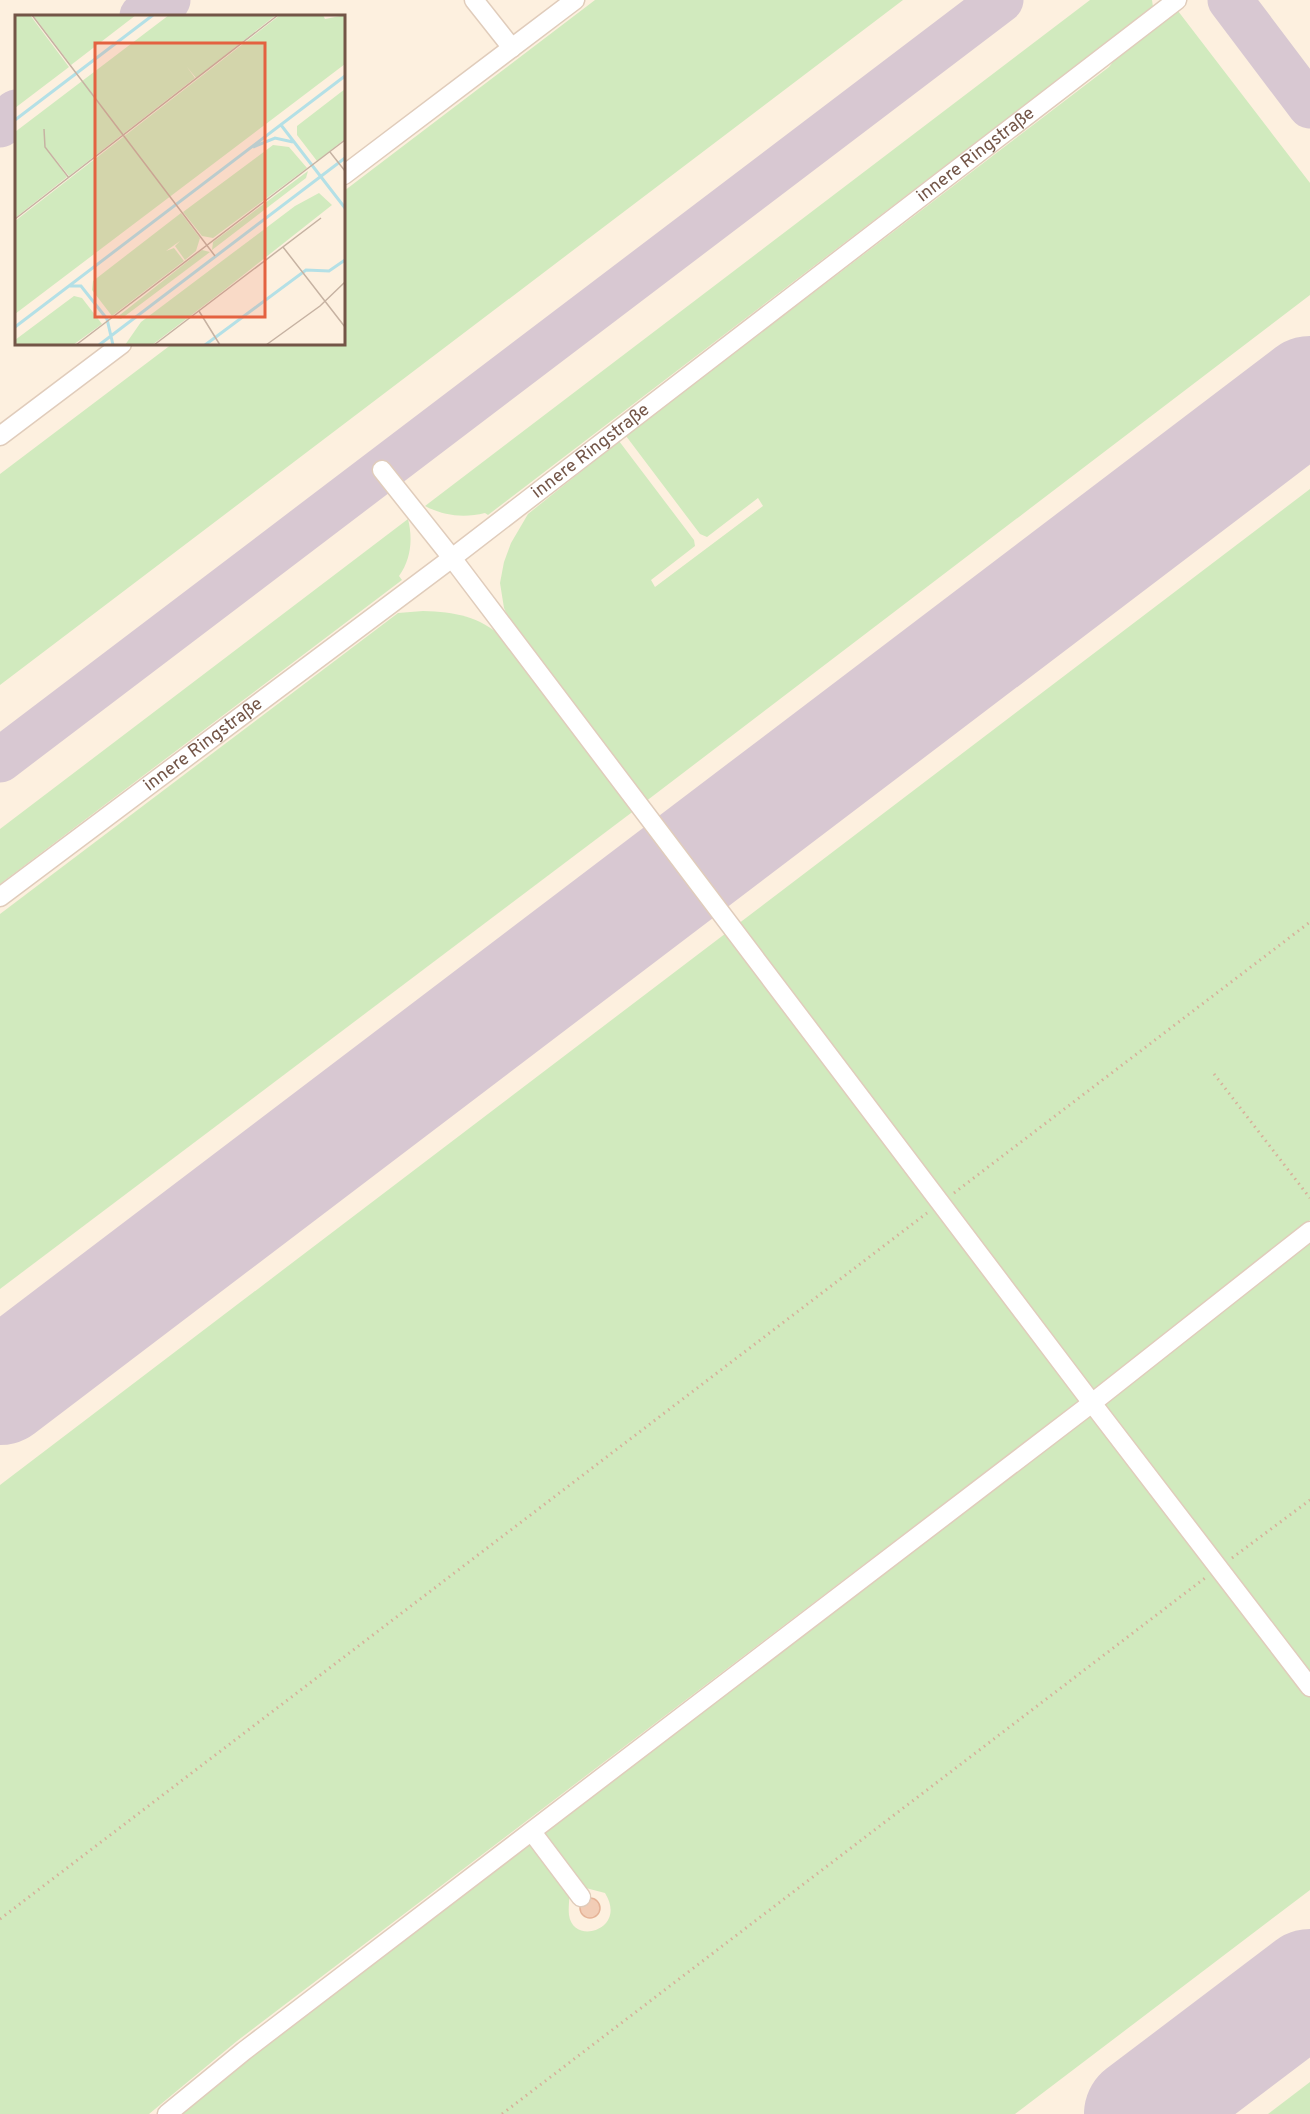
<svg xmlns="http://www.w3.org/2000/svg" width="1310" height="2114" viewBox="0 0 1310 2114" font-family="Overpass,sans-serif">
  <rect width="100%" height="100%" fill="#fdf0df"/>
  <g fill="#d1eabe">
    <polygon points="595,0 903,0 0,685 0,474 172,344 344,344 344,191"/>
    <path d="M1090,0H1152L1153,7L488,515L485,513C464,518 444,516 425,506Z"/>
    <polygon points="1178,11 1310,183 1310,295 645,802 516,634 504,608 500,583 504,562 511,543 528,514 619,441 694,540 695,546 651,580 655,587 763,506 758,498 707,537 700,534 626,436 1109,67 1120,53"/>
    <polygon points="1310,489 1310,1220 1083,1398 237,2041 149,2114 0,2114 0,1485"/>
    <path d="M408,519C413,539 411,559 399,576L402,580L0,884V829Z"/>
    <path d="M423,611C456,612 477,616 503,637L635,810L0,1289V914L398,613Z"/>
    <path d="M1310,1242V1890L1015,2114H178L248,2056L530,1842L569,1891C570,1898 568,1907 569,1915C573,1946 628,1930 605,1893L582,1887L542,1834Z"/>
    <polygon points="1310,2082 1310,2114 1268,2114"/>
  </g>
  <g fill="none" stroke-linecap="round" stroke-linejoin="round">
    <g stroke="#d8c8d2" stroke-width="45">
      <polyline points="1230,0 1310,106"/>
      <polyline points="142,16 168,0"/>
      <polyline points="0,125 16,112"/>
      <polyline points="0,760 1001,0"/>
      <polyline points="0,1358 49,1338 97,1314"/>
    </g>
    <g stroke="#d8c8d2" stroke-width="114">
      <polyline points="0,1388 1310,393"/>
      <polyline points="1141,2114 1310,1986"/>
    </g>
  </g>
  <circle fill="#f2cdb6" stroke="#e5b296" stroke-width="1.5" cx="590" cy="1908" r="10"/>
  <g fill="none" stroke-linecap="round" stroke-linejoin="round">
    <defs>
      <g id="minor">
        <polyline points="474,0 512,48"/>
        <polyline points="344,175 575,0"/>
        <polyline points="0,436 122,344"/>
        <polyline points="382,470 452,558 1092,1403 1310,1687"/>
        <path id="s1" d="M0,897L452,558L1177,0"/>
        <polyline points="532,1832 581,1897"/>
        <polyline points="167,2114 244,2051 1092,1403 1310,1231"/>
      </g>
    </defs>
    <use href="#minor" stroke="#e0ccbb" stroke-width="21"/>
    <g stroke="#d7b09a" stroke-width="3" stroke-dasharray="1.5 4.5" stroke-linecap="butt">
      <polyline points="1214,1074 1310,1198"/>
      <polyline points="954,1193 1310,922"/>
      <polyline points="1232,1558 1310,1500"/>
      <polyline points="0,1919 927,1213"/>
      <polyline points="502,2114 1205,1578"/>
    </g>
    <use href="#minor" stroke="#fff" stroke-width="18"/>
  </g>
  <g text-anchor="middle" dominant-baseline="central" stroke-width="4.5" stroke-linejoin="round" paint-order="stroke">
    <g font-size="18" fill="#735547" stroke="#fff4e5">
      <text stroke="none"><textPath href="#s1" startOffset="1226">innere Ringstraße</textPath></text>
      <text stroke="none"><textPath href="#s1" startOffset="740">innere Ringstraße</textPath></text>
      <text stroke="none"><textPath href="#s1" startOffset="254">innere Ringstraße</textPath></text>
    </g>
  </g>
  <g transform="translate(15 15)">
    <rect width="330" height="330" fill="#fdf0df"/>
    <path d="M0,0H15L54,52L0,93ZM18,0H121L56,50ZM154,0H261L181,63L172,52L180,63L54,161L29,130L52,162L0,203V117ZM265,0H308L310,4L330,0V49L0,299V206ZM330,74V124L302,146L282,120V111ZM258,130L274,132L292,153L198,223L187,221L168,197ZM293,156L291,163L197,235L198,227ZM304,178L317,190L208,276L137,330H110L126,307L280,191ZM166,198L185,223L181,236L170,245L160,231L165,226L151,236L159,233L169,246L97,301L77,275L78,266ZM187,235L195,237L106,304L101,303ZM59,281L67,283L87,309L58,330H0V325Z" fill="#d1eabe"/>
    <path fill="none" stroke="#b4e0e6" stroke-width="3" d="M0,105L138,0M266,110L330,193M238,132L260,123L278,127M54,271H66L92,304L98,330M0,312L330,61M84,330L330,143M190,330L291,255L314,256L330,245"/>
    <path fill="none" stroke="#c6b2a2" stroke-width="1.5" d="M17,0L200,241M29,114L30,132L54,163M315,137L330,156M0,204L263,0M268,232L330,312M184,296L205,330M61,330L330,125M139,330L306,203M251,330L305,291L330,267"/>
    <path fill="#e46140" fill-opacity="0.15" stroke="#e46140" stroke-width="3" d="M80,28H250V302H80Z"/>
    <rect width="330" height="330" fill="none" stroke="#735547" stroke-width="3"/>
  </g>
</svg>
